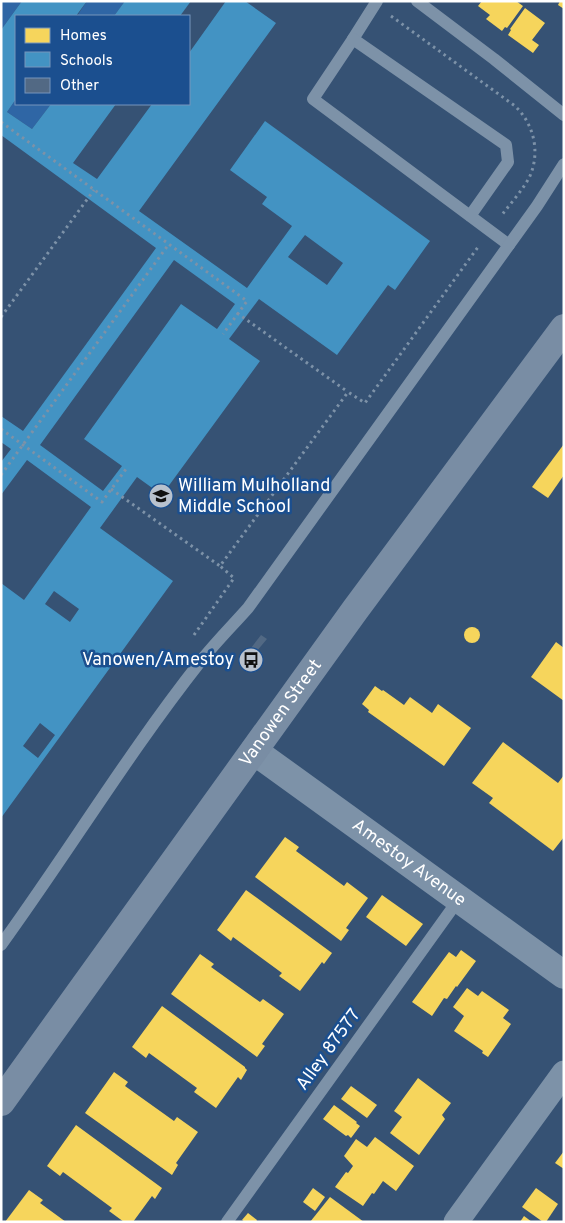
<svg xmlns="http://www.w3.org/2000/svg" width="565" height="1223" viewBox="0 0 565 1223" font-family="Overpass,sans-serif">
  <rect width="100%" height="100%" fill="#365274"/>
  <g fill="#2f66a5">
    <polygon points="1,1 22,1 1,30"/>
    <polygon points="87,1 125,1 114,16 77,16"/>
    <polygon points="16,99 16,104 51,104 32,129 7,112"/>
  </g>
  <g fill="#f6d55c">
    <polygon points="482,1 516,1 523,6 507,28 505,27 502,31 486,19 490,15 478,6"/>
    <polygon points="560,1 564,1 564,9 558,5"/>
    <polygon points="525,8 545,23 532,40 539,45 533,53 508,35 511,30 510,29"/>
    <polygon points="564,444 564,475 548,498 532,487"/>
    <circle cx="472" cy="635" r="8"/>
    <polygon points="556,642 564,648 564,701 531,677"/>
    <polygon points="375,686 382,691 383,690 404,705 410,697 432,713 438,704 471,728 444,766 368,712 369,710 362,704"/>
    <polygon points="503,742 558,783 564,775 564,837 553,851 489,803 493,798 472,783"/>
    <polygon points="285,837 299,847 296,851 344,886 347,882 368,898 346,928 349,930 341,941 255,877"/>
    <polygon points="246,890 332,953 324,964 322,962 300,991 279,976 282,973 233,937 231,941 217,930"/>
    <polygon points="382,895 423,924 406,946 366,917"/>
    <polygon points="461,950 476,961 457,987 456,986 447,999 444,998 432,1016 412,1002 449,952 456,957"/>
    <polygon points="200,954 214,964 211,967 260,1002 263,999 284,1014 262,1044 265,1046 257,1057 171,994"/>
    <polygon points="467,988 478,996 482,991 509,1010 503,1018 511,1024 488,1057 482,1053 483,1051 454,1031 464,1016 453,1007"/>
    <polygon points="162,1006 245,1067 245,1068 247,1070 241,1080 238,1077 216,1108 194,1092 197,1088 149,1053 146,1058 132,1047"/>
    <polygon points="114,1072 128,1082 125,1086 174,1121 177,1117 198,1132 176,1163 178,1165 172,1175 85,1113"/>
    <polygon points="418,1078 451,1103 442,1115 445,1119 419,1155 390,1133 402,1117 394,1111"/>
    <polygon points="351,1086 377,1105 367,1118 341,1099"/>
    <polygon points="334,1105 357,1122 356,1123 360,1126 351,1138 348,1135 346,1136 323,1119"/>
    <polygon points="76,1125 162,1188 155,1199 152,1196 133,1222 124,1222 109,1211 112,1208 63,1172 60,1176 47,1166"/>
    <polygon points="375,1137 414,1166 396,1191 383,1181 374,1194 372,1193 363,1206 335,1187 346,1172 348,1173 353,1166 344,1156 356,1139 367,1147"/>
    <polygon points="564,1151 564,1169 555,1163"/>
    <polygon points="313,1188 325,1197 315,1211 303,1202"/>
    <polygon points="536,1188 558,1204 546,1222 543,1222 522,1207"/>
    <polygon points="29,1190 43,1200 40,1203 66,1222 5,1222"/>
    <polygon points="330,1197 364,1222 310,1222"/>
    <polygon points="248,1213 257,1220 256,1222 245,1222 242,1220"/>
    <polygon points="524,1216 532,1222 520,1222"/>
  </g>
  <g fill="#4393c3" fill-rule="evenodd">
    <path d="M22,1H87L76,16H16V99L7,112L32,129L51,104H116L73,163L97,179L152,104H189V53L226,1H245L276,23L139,211L247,288L292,226L262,204L267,197L230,170L265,121L430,241L395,290L388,285L337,355L259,299L229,339L260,361L162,495L137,477L100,528L173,581L1,818V583L24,600L91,507L27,460L1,495V462L11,449L1,442V416L23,431L156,248L1,135V30ZM305,235L343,263L327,285L288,257ZM174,260L235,304L217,329L181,304L84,439L122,466L103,491L40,445ZM54,591L79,609L70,622L45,604ZM40,723L55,735L38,758L23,746Z"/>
    <polygon points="125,1 191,1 180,16 114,16"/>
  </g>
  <polygon fill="#526984" points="261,635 267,639 256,652 251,648"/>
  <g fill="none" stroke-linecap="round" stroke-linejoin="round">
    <g stroke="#7d92a8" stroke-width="3" stroke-dasharray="2.5 4" stroke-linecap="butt">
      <path d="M391,16L515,106C534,124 541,153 529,178C522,191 510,204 501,216"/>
      <polyline points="1,122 247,301 223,334"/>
      <polyline points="237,313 348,392"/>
      <polyline points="1,317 94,190"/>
      <polyline points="1,429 102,502 126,469"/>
      <polyline points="1,475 169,244"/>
      <polyline points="111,489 220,566"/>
      <polyline points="194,635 234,578 220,566 348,392 365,403 478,247"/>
    </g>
    <g stroke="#7d92a8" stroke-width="12">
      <polyline points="417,1 494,59 564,115"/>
      <polyline points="353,39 377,1"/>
      <polyline points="470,216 508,162 506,145 353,39 313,99 509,245"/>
      <path d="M1,945C69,851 129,752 200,662C215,643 232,626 248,608L537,206L564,164"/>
      <polyline points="227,1222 459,899"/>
    </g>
    <polyline stroke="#7d92a8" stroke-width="25" points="456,1222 564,1073"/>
    <path stroke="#7d92a8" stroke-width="28" id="s1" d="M254,751L564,975"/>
    <path stroke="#798da4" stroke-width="28" id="s2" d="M1,1102L355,610L564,328"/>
  </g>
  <defs>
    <symbol id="school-disc" viewBox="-11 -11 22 22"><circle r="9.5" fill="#b9c2ce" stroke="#1b4f8f"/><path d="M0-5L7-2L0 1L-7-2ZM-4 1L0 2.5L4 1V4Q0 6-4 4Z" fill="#111"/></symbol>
    <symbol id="bus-disc" viewBox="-11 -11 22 22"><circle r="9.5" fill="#b9c2ce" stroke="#1b4f8f"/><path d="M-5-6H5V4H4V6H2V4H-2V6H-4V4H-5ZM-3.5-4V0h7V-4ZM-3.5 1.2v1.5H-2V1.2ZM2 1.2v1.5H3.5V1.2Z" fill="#111"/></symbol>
  </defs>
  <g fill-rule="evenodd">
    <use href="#school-disc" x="147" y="482" width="28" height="28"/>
    <use href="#bus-disc" x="237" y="646" width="28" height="28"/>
  </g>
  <g text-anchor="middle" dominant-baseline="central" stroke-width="5" stroke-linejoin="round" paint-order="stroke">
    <g font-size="18" fill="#fff" stroke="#1b4f8f" text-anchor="start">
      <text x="178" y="486">William Mulholland<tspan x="178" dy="21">Middle School</tspan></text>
      <text x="234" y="660" text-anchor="end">Vanowen/Amestoy</text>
    </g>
    <g font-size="18" fill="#fff" stroke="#1b4f8f">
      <text stroke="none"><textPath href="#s2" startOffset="479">Vanowen Street</textPath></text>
      <text stroke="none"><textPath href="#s1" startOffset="191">Amestoy Avenue</textPath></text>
      <text transform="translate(329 1050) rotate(-54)">Alley 87577</text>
    </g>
  </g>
  <rect width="565" height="1223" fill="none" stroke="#ffffff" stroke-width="5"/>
  <rect x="15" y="15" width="175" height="90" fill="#1b4f8f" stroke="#7695bc"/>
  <rect x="25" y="28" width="25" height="15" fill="#f6d55c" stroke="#7695bc"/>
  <text x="60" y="40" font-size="15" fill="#ffffff">Homes</text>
  <rect x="25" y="52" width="25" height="15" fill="#4393c3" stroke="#7695bc"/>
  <text x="60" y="65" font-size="15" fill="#ffffff">Schools</text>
  <rect x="25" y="78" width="25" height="15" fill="#526984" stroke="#7695bc"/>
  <text x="60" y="90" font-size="15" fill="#ffffff">Other</text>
</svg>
